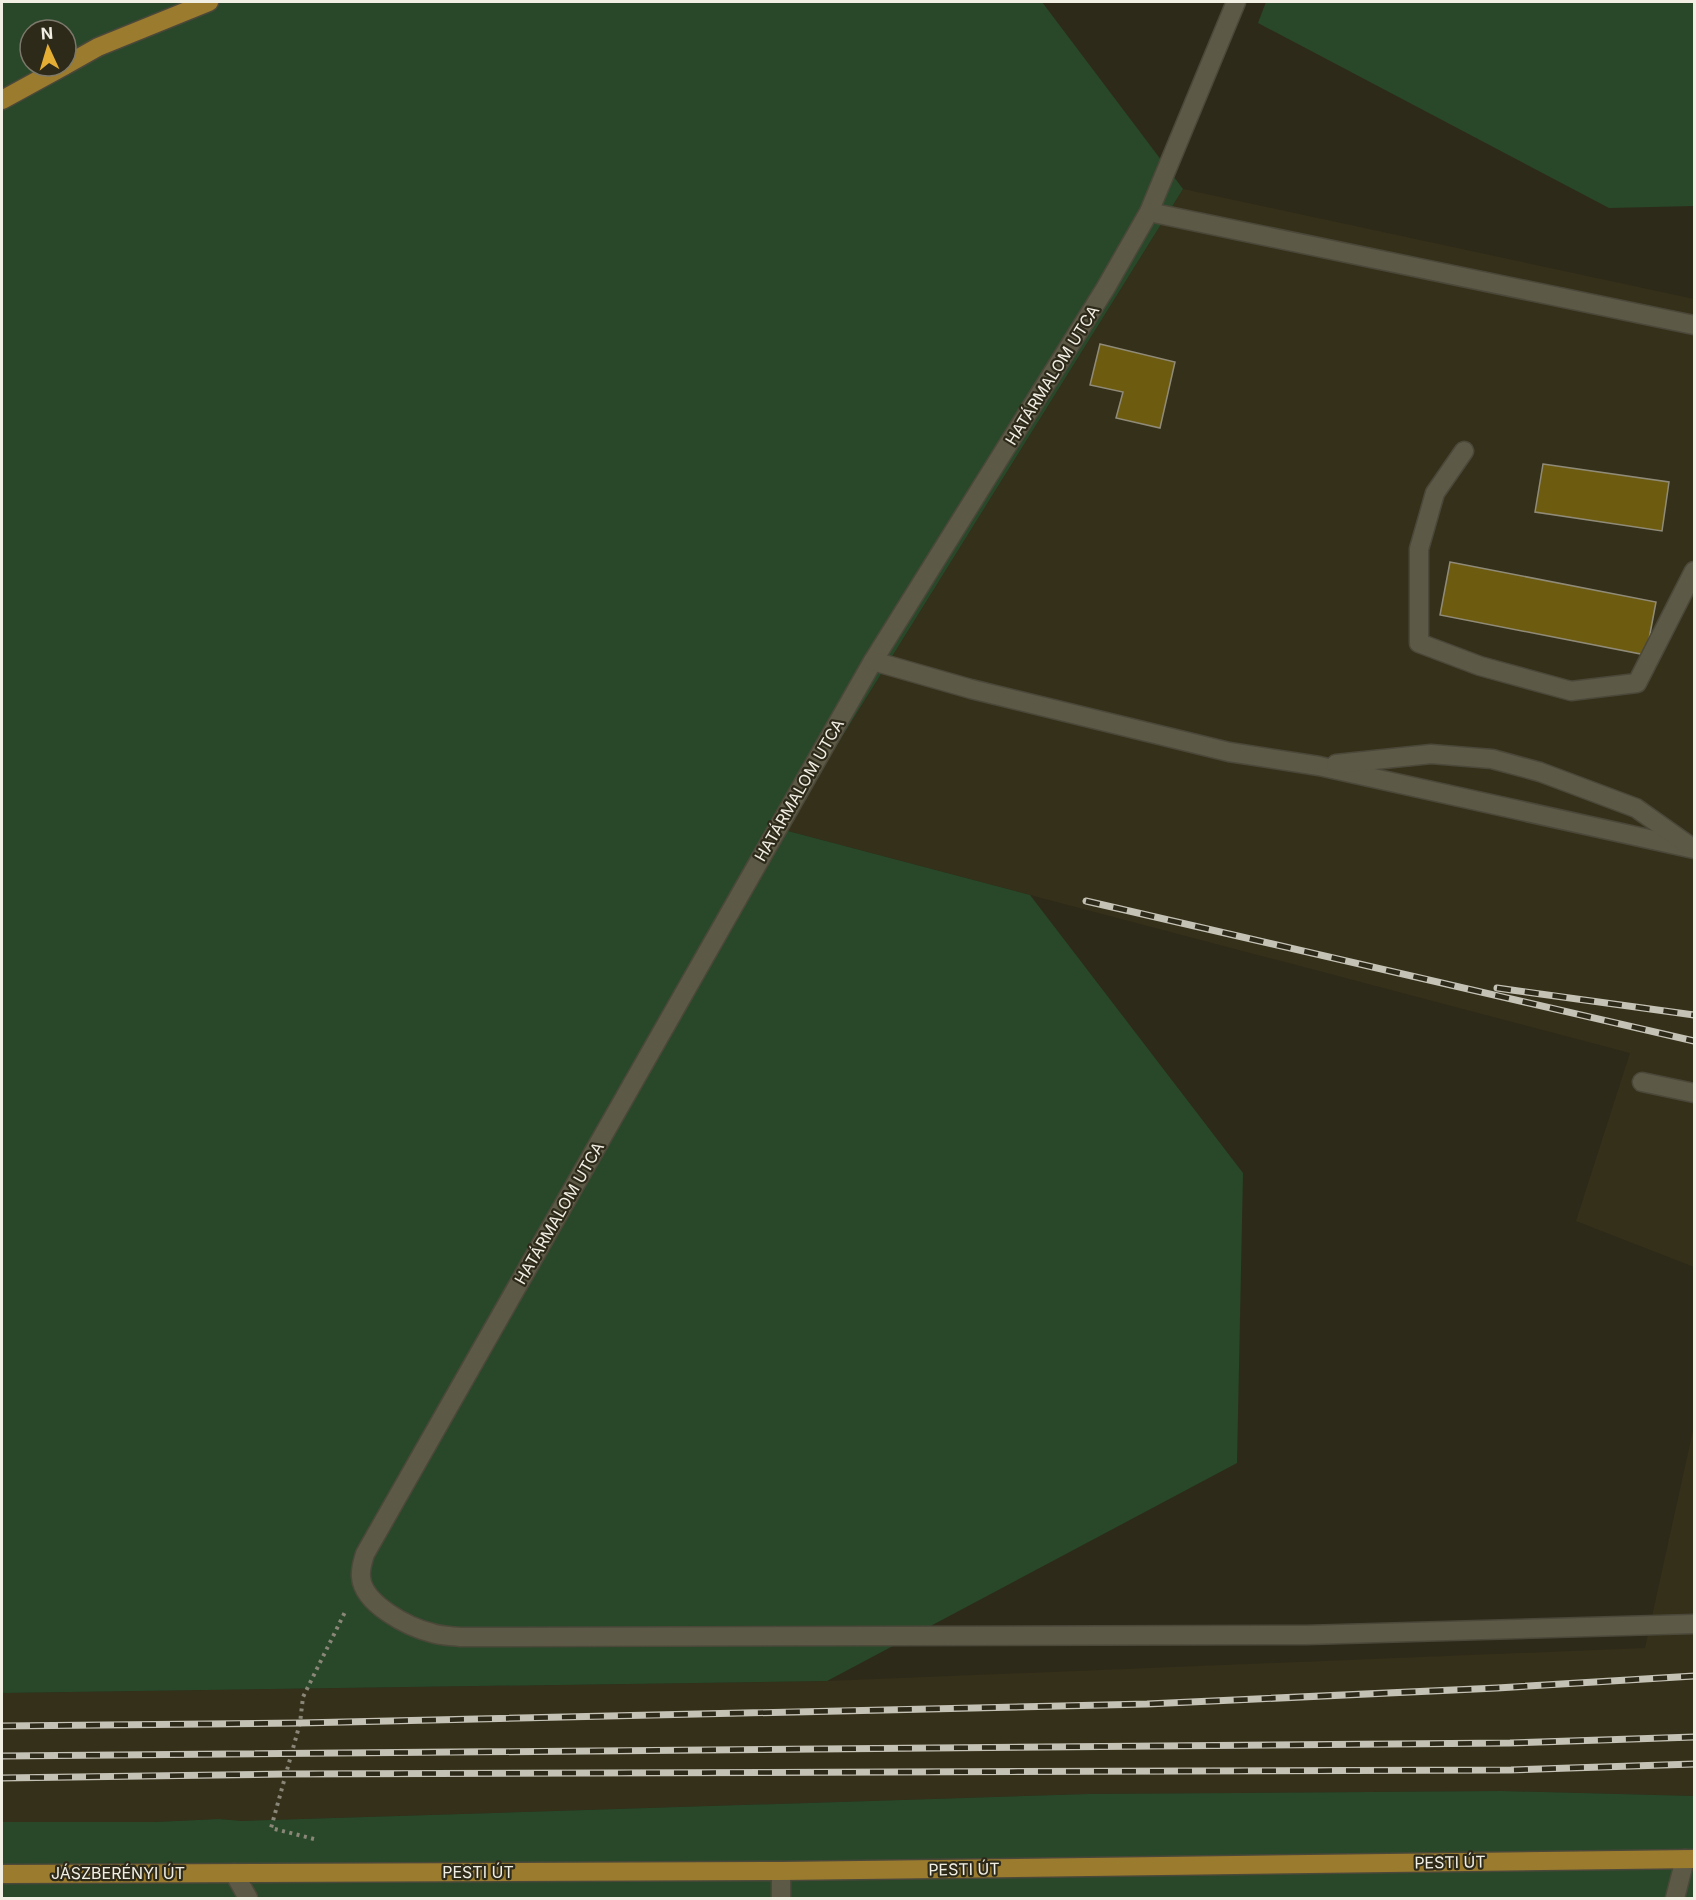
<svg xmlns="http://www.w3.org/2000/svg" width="1696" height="1900" viewBox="0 0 1696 1900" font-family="Inter,sans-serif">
  <rect width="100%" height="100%" fill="#2e2a1a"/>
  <g fill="#353019">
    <polygon points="1183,189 1694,299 1694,1267 1576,1221 1630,1053 784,830"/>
    <polygon points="1694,1426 1694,1796 1502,1791 1089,1794 242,1821 219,1819 155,1822 2,1822 2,1693 827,1681 1645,1648"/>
  </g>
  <g fill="#284829" fill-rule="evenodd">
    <path d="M2,2H1042L1183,189L784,830L1030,895L1243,1173L1237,1463L827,1681L2,1693ZM30,30H66V66H30Z"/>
    <polygon points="1266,2 1694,2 1694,206 1609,208 1258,23"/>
    <polygon points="1502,1791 1694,1796 1694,1898 2,1898 2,1822 155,1822 219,1819 242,1821 1089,1794"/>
  </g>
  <g fill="#6d5c10" stroke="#908b79" stroke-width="1.5">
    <polygon points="1100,344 1175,362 1160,428 1116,418 1123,392 1090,385"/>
    <polygon points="1543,464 1669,482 1662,531 1535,512"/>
    <polygon points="1450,562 1656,602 1646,655 1440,615"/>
  </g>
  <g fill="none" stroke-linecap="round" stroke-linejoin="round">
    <defs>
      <g id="minor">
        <path d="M1236,2L1149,212L1105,289L873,661L365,1554C363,1561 360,1569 361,1577C363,1604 408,1627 432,1633C441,1636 451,1636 460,1637L1306,1635L1694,1624"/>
        <polyline points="1149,212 1694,325"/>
        <polyline points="1464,451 1435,493 1419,549 1419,643 1480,666 1571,691 1637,683 1694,571"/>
        <polyline points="873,661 971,689 1229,752 1319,766 1694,849"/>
        <polyline points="1336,764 1431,754 1492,759 1540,772 1636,808 1687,844"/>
        <polyline points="1642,1082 1694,1093"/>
        <polyline points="234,1873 248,1898"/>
        <polyline points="781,1898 781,1871"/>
        <polyline points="1675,1898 1685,1859"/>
      </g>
      <g id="major">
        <polyline points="66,65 98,47 209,2"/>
        <polyline points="2,100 64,66"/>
        <polyline points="2,1874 781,1871 1694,1859"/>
      </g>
    </defs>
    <use href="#minor" stroke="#4b483a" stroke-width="21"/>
    <use href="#major" stroke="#4b483a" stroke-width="21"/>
    <polyline stroke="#8a8779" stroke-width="4" stroke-dasharray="3 4.5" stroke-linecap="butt" points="314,1839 271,1828 300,1723 303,1697 345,1612"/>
    <use href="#minor" stroke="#5d5947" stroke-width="18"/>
    <use href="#major" stroke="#9b7c2e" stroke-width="18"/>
    <defs>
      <g id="rail">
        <polyline points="1086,901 1694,1041"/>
        <polyline points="1497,988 1694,1015"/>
        <polyline points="2,1726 300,1723 1147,1704 1497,1688 1694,1676"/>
        <polyline points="2,1756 1510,1743 1694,1737"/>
        <polyline points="2,1778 285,1774 1511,1770 1694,1764"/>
      </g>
    </defs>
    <use href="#rail" stroke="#c4c1b5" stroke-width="7"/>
    <use href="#rail" stroke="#2e2a1a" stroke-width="4.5" stroke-dasharray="14" stroke-linecap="butt"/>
  </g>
  <g text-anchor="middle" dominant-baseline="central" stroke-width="4.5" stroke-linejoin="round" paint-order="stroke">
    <g font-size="16" fill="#f1eee4" stroke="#2e2a1a">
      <text transform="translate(1052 375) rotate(-58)">HATÁRMALOM UTCA</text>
      <text transform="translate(799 790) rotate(-60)">HATÁRMALOM UTCA</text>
      <text transform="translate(559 1213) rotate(-60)">HATÁRMALOM UTCA</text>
      <text transform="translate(1450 1862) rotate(-1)">PESTI ÚT</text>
      <text transform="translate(964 1869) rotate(-1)">PESTI ÚT</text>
      <text x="478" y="1872">PESTI ÚT</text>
      <text x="118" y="1873">JÁSZBERÉNYI ÚT</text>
    </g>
  </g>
  <rect width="1696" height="1900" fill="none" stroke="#f1eee4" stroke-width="6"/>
  <g transform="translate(48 48) rotate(356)"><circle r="28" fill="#2e2a1a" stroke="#7c786b" stroke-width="1.5"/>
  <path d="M0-4.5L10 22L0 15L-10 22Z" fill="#e4ae35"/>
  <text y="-9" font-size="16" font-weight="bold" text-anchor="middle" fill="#f1eee4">N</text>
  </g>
</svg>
